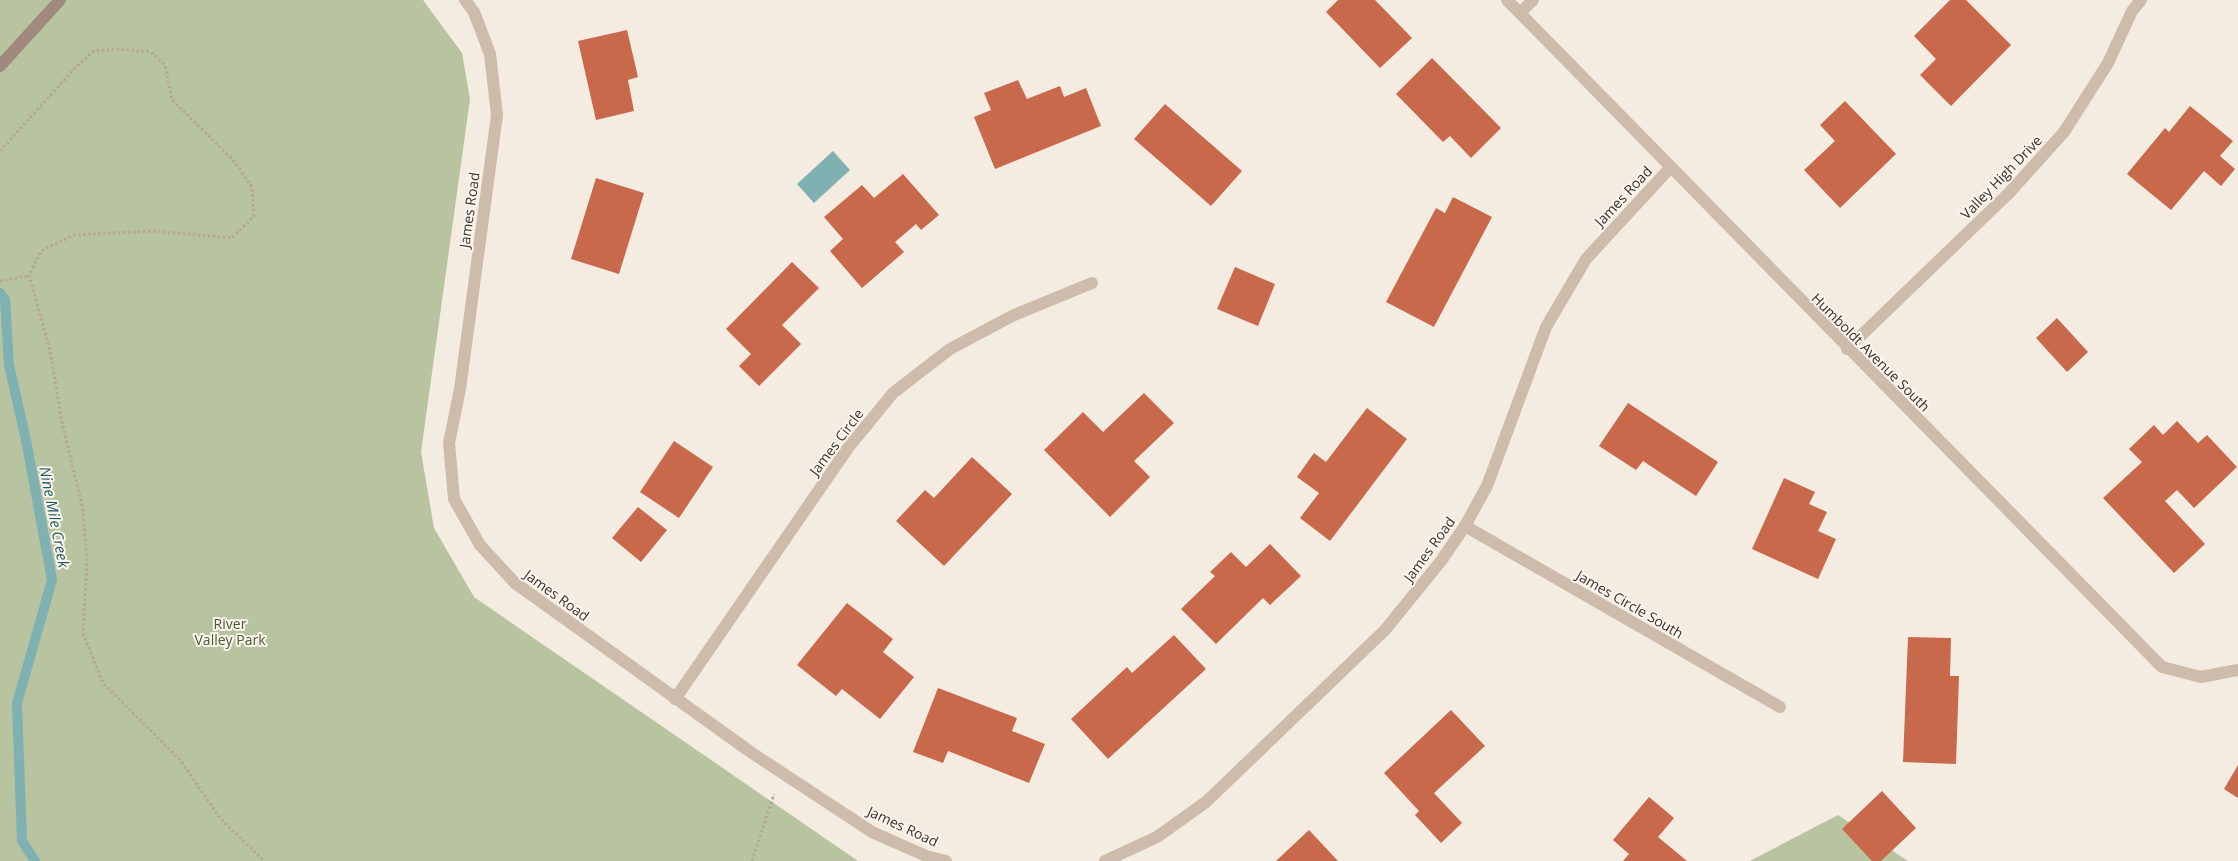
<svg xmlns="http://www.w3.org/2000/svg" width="2238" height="861" viewBox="0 0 2238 861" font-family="'Open Sans',sans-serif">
  <rect width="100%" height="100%" fill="#f4ebe1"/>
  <g fill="#b8c4a0">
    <polygon points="0,0 423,0 462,53 470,99 421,452 434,528 474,597 858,861 0,861"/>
    <polygon points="1838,815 1908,861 1750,861"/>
  </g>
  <polygon fill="#7fb0b2" points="833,151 850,170 814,203 797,184"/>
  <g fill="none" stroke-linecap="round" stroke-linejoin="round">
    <polyline stroke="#7fb0b2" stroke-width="10" points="0,293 5,300 9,365 26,440 52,580 17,703 22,841 35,861"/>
  </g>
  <g fill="#c8694b">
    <polygon points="1338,0 1375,0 1412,38 1380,68 1326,12"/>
    <polygon points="1950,0 1966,0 2011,45 1951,106 1920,75 1936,59 1914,36"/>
    <polygon points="627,30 638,77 628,80 634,111 596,120 578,41"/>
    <polygon points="1432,58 1501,128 1471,158 1450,136 1443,142 1396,94"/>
    <polygon points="1018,80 1027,99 1060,86 1064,97 1086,88 1101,126 995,169 974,117 991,110 984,93"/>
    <polygon points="1845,101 1896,154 1840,208 1804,170 1835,141 1820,125"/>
    <polygon points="1165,104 1242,171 1211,206 1134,139"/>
    <polygon points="2190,106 2233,141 2220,156 2235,169 2221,186 2204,171 2171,210 2127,174 2165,128 2169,132"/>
    <polygon points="903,174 939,215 921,230 916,224 895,242 904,252 862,288 830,251 843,239 824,217 862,185 874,198"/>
    <polygon points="596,178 644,193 619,274 571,259"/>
    <polygon points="1453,197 1492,217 1434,327 1386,302 1436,208 1445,213"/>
    <polygon points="792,262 819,288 782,325 801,344 759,386 739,366 751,354 726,329"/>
    <polygon points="1235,267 1275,284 1258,326 1217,309"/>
    <polygon points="2057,318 2088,352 2067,372 2036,338"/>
    <polygon points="1144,393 1174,423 1134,461 1150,477 1110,517 1044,450 1083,412 1103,432"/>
    <polygon points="1628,403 1718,462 1696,496 1643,461 1636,470 1599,446"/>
    <polygon points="1367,408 1407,439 1330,541 1300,518 1319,493 1297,477 1314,453 1326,462"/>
    <polygon points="2177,421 2198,443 2207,435 2237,467 2194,508 2177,490 2165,501 2205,544 2174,573 2103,498 2142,462 2129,449 2154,425 2163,435"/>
    <polygon points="674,441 713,467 679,518 640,492"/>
    <polygon points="972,457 1012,494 944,566 896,521 925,490 934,498"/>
    <polygon points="1784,478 1815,492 1809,504 1827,512 1818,531 1836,539 1818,579 1752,549"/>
    <polygon points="638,507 667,530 641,562 612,538"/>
    <polygon points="1270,544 1301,576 1270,605 1263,598 1216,644 1181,609 1215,576 1210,572 1231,552 1246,567"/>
    <polygon points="847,603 893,639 883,652 914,677 880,719 842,689 836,696 797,665"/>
    <polygon points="1174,635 1206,669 1108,759 1071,719 1127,667 1132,673"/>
    <polygon points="1908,637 1951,638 1950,676 1959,676 1956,764 1903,762"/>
    <polygon points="938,688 1017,718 1012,731 1045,744 1029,783 948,751 943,763 913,752"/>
    <polygon points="1451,710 1485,746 1434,793 1462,823 1441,843 1415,815 1419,811 1384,773"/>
    <polygon points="2238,765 2238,798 2224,789"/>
    <polygon points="1882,791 1916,828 1881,861 1872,861 1842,829"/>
    <polygon points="1649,797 1674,818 1658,837 1687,861 1623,861 1629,854 1613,840"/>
    <polygon points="1309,830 1338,861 1276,861"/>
  </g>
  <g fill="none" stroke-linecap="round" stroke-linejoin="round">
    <g stroke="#b9a596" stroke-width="3" stroke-dasharray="2.5 2.5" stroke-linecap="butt">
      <polyline points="0,151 76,67 94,51 117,49 151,52 165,65 172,100 233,160 252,187 254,216 232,238 153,231 74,235 41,251 29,275 50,350 62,422 83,510 87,561 83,633 103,683 181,761 220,818 264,861"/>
      <polyline points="0,281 29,276"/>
      <polyline points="752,861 774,794"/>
    </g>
    <g stroke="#cdbbac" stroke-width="12">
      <polyline points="465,0 474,12 490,54 497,115 460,389 449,443 454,499 480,545 515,583 752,753 872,832 926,856 946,861"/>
      <polyline points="1507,0 2162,667 2201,677 2238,670"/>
      <polyline points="1520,13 1533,0"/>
      <polyline points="1847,349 2009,193 2064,132 2108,63 2132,11 2141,0"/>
      <polyline points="1465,526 1780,707"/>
      <polyline points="675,699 848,448 893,393 950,349 1012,316 1092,283"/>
      <polyline points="1105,861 1157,837 1206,802 1385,630 1441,561 1465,526 1487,486 1546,327 1586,259 1670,168"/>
    </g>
    <polyline stroke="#a18a7d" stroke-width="12" points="0,66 60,0"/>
  </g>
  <g text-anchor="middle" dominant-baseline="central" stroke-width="4" stroke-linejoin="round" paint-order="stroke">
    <g font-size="14" fill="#3b302b" stroke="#fbf5ee">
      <text transform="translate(2001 177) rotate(-46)">Valley High Drive</text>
      <text transform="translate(1623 196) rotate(-47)">James Road</text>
      <text transform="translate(469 210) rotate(-82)">James Road</text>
      <text transform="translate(1871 352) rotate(45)">Humboldt Avenue South</text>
      <text transform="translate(836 442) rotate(-53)">James Circle</text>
      <text transform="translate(1429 549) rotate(-54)">James Road</text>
      <text transform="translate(557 595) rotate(36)">James Road</text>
      <text transform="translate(1630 604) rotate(30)">James Circle South</text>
      <text transform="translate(903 826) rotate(25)">James Road</text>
    </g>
    <g font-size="14" fill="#4a5a2e" stroke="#fbf5ee">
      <text x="230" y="623">River<tspan x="230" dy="16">Valley Park</tspan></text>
    </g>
    <g font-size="15" font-style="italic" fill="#1f5a5e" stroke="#fbf5ee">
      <text transform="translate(55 517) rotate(79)">Nine Mile Creek</text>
    </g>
  </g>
</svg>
